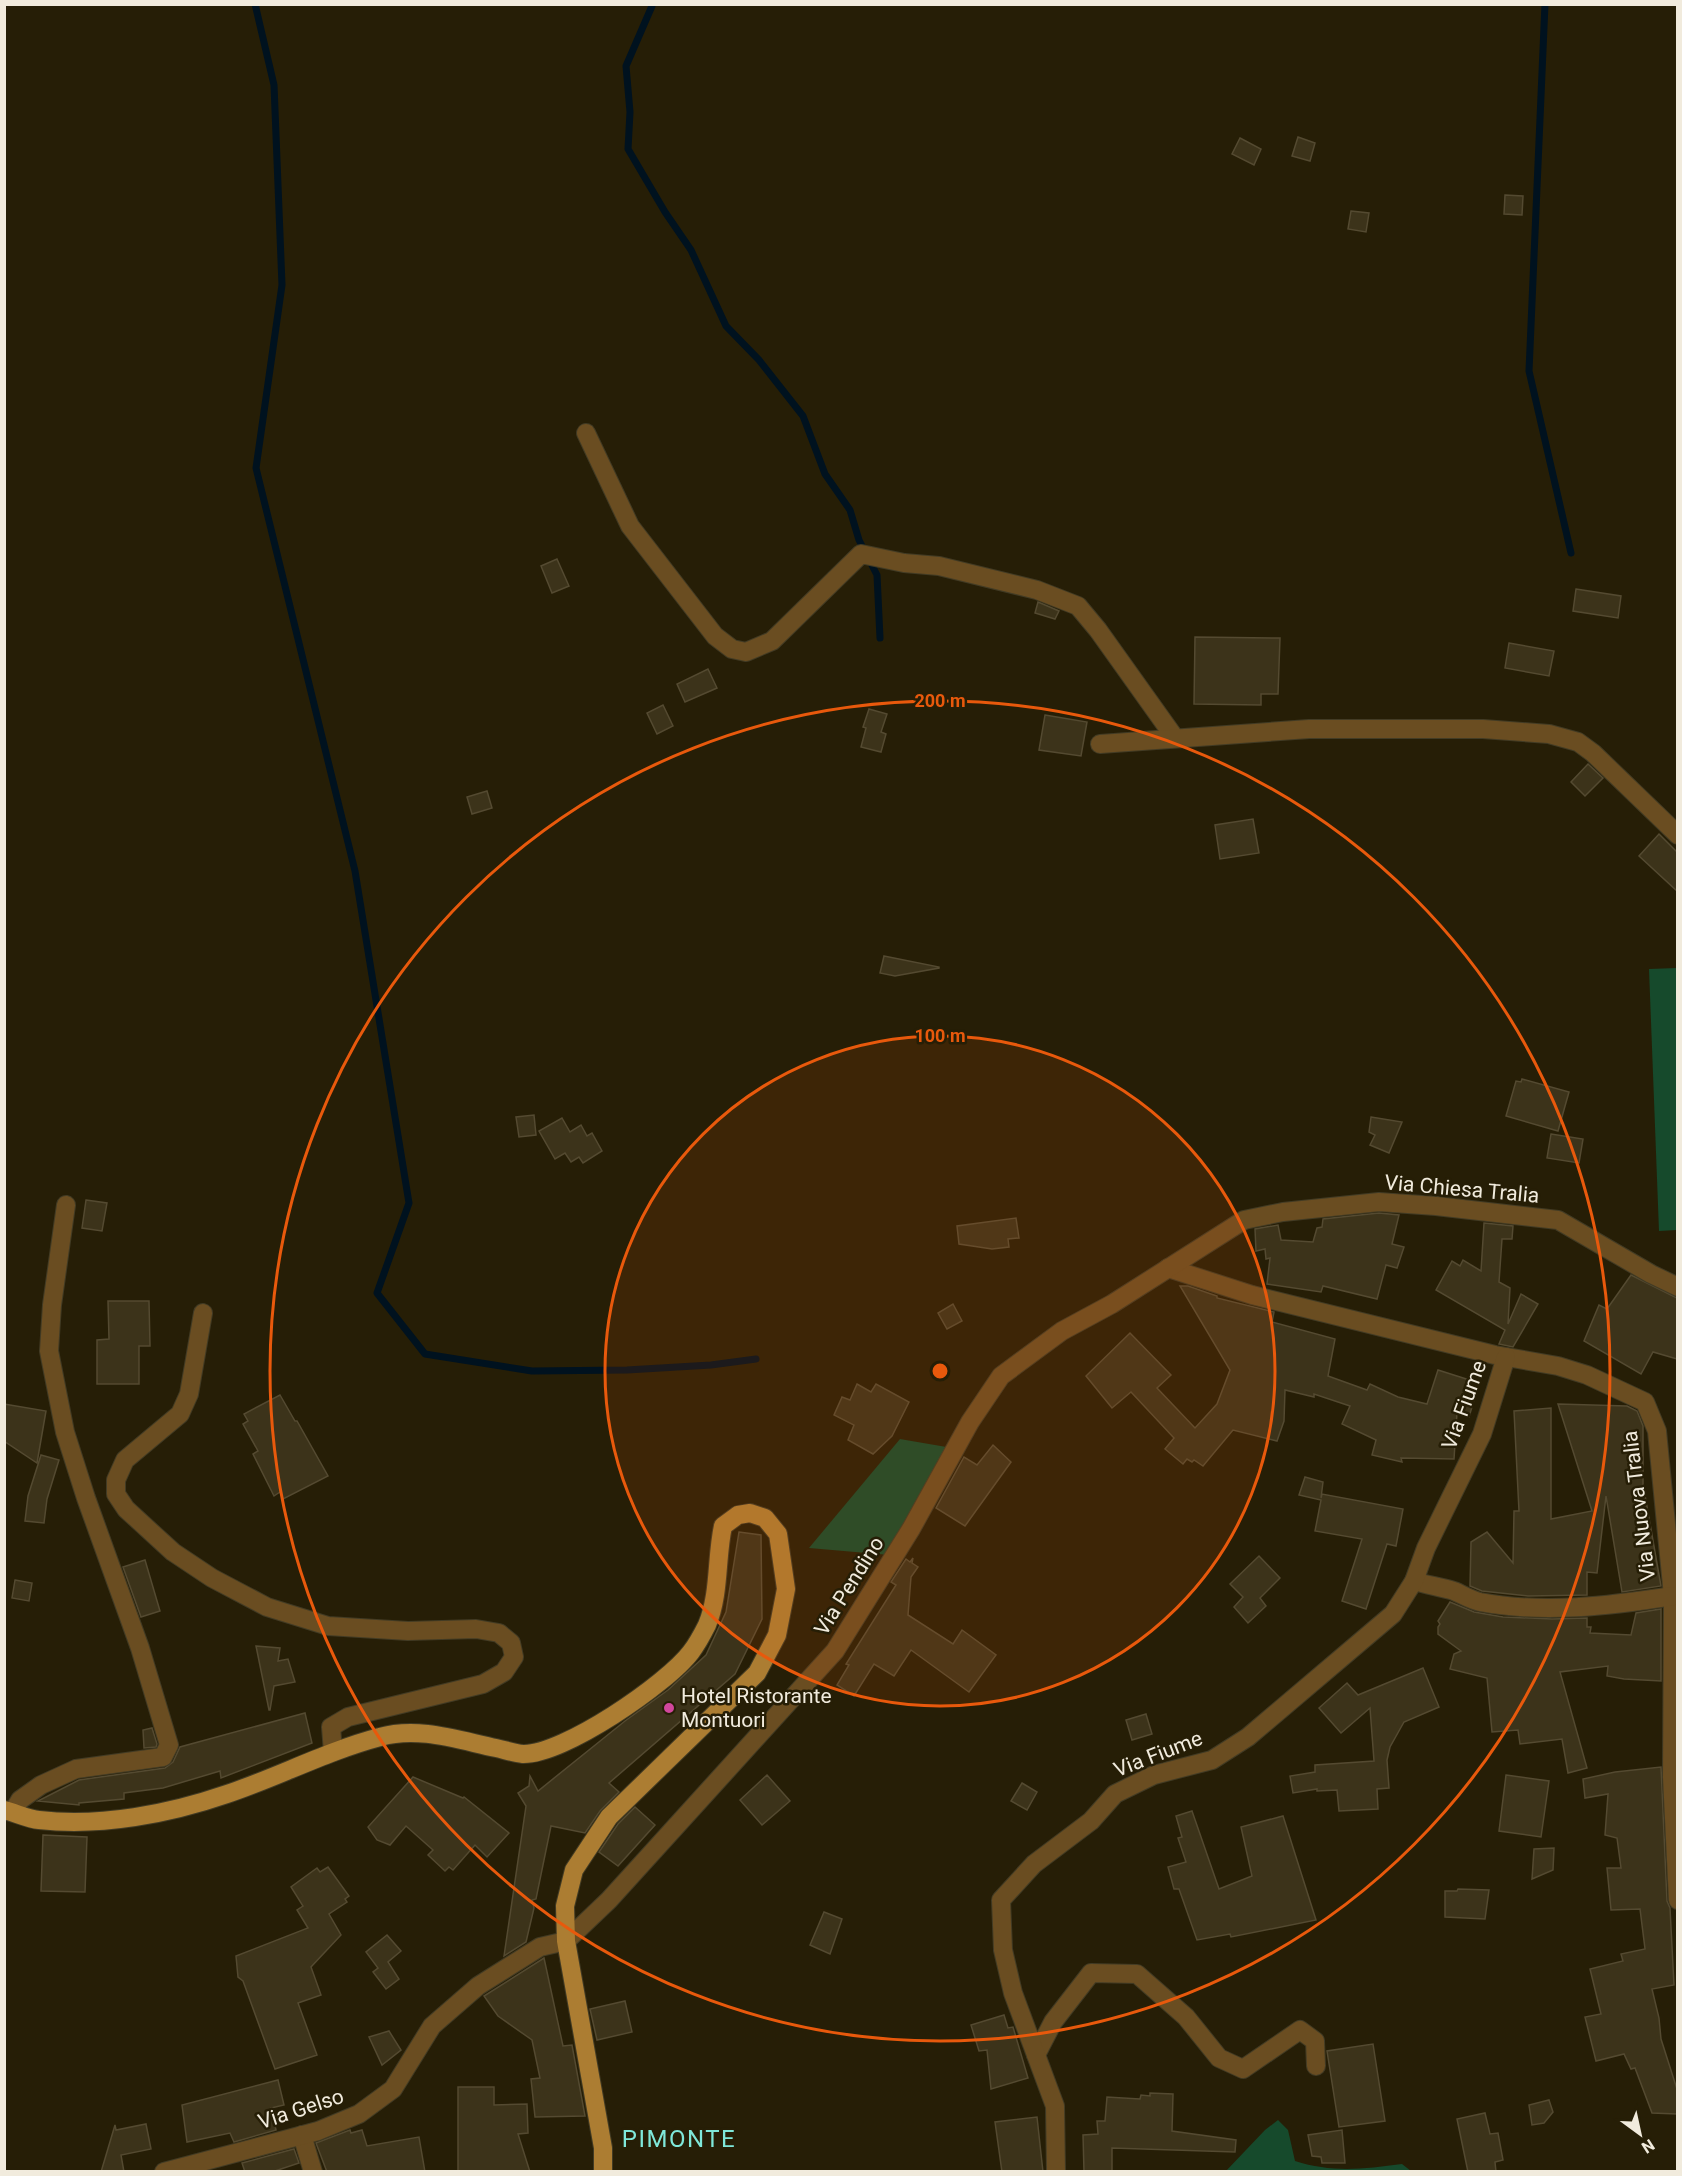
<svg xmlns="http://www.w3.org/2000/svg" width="1682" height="2176" viewBox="0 0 1682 2176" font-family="Roboto,sans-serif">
  <rect width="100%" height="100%" fill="#261e06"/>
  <g fill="#164a2c">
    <polygon points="1677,968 1677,1230 1659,1231 1649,969"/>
    <polygon points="900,1439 964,1450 901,1556 809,1548"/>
    <path d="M1278,2120L1288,2130L1295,2161C1332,2173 1364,2169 1402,2164L1411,2171H1226L1265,2130Z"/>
  </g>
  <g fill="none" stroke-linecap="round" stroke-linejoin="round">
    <g stroke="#00121f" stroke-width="7">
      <polyline points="255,4 274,85 282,285 256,468 355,871 409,1203 377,1293 425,1354 532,1371 627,1370 711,1365 756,1359"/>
      <polyline points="1545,4 1529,371 1571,553"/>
      <polyline points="652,6 626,66 630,112 628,149 665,212 691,250 726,326 759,360 803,416 825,474 850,510 859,540 877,575 880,638"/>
    </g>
  </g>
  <g fill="#3c331a" stroke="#544a31" stroke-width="1.5">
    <polygon points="1298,137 1315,143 1310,161 1292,156"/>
    <polygon points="1240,138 1261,149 1254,165 1232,154"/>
    <polygon points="1505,195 1523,196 1522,215 1504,214"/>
    <polygon points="1351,211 1369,213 1366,232 1348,229"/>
    <polygon points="557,559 569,586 552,593 541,566"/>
    <polygon points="1576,589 1621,596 1618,618 1573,611"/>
    <polygon points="1038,602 1059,611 1055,619 1035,613"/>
    <polygon points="1195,637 1280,638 1278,694 1261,694 1261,705 1194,704"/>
    <polygon points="1509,643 1554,651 1549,676 1505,668"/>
    <polygon points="708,669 717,688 685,702 677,684"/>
    <polygon points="663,705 673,726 657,734 647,713"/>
    <polygon points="869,709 887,714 881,732 886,734 881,752 861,747 866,728 863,727"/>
    <polygon points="1045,715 1087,722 1081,756 1039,750"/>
    <polygon points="1588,764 1603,778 1585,796 1571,782"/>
    <polygon points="487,791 492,808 472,814 467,797"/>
    <polygon points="1253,819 1259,853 1220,859 1215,825"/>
    <polygon points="1659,834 1677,852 1677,891 1639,856"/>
    <polygon points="884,956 939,967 939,968 895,976 880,973"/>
    <polygon points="1522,1079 1569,1092 1558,1131 1506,1116 1516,1081 1521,1082"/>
    <polygon points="534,1115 536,1135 519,1137 516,1117"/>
    <polygon points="1371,1117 1402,1122 1389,1153 1370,1145 1375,1135 1369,1132"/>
    <polygon points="562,1118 570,1132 581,1125 587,1136 592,1133 602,1151 583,1163 579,1157 571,1162 565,1153 555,1159 539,1131"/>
    <polygon points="1551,1134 1583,1139 1579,1163 1547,1158"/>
    <polygon points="86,1200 107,1203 102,1231 82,1228"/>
    <polygon points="1379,1213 1399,1215 1392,1244 1404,1247 1397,1268 1386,1265 1377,1299 1323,1286 1321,1292 1267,1284 1270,1258 1266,1259 1265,1249 1256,1251 1255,1229 1278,1225 1281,1240 1313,1242 1317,1228 1322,1227 1323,1219"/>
    <polygon points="1016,1218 1019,1238 1008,1239 1009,1247 992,1249 959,1244 957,1226"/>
    <polygon points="1484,1223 1513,1226 1512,1239 1502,1239 1499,1282 1510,1288 1508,1324 1521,1294 1538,1304 1513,1347 1499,1344 1505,1330 1436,1290 1452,1261 1460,1266 1463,1260 1481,1271"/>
    <polygon points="1631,1275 1677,1298 1677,1359 1653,1352 1641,1374 1584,1341 1599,1305 1607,1309"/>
    <polygon points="1180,1286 1188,1286 1217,1296 1217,1298 1274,1312 1272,1322 1335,1339 1328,1376 1367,1390 1370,1384 1398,1397 1427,1404 1438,1370 1479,1383 1469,1417 1457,1413 1454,1459 1401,1458 1402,1462 1372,1455 1376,1440 1342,1424 1350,1406 1314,1394 1314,1397 1285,1390 1284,1421 1277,1441 1233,1430 1203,1466 1194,1460 1192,1462 1187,1459 1183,1464 1165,1449 1174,1438 1131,1392 1112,1408 1086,1376 1130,1333 1171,1375 1157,1388 1195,1428 1217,1404 1230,1370"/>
    <polygon points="108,1301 149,1301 150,1346 139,1346 139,1384 97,1384 97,1340 109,1339"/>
    <polygon points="953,1304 962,1321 947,1329 938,1313"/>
    <polygon points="857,1384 871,1392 876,1384 909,1402 892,1436 873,1454 848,1440 854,1425 834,1415 842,1397 850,1400"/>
    <polygon points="280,1395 295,1421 297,1421 328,1476 283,1499 280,1492 274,1496 253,1454 258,1451 243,1424 248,1421 244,1414"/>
    <polygon points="4,1404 46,1411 37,1463 4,1441"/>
    <polygon points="1558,1404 1627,1406 1637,1411 1643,1426 1643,1484 1661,1586 1622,1592 1606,1496 1597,1573 1587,1572 1587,1595 1528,1596 1482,1591 1470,1586 1471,1542 1487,1532 1513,1563 1514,1511 1519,1511 1514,1411 1551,1408 1551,1519 1592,1511"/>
    <polygon points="993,1445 1011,1462 965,1526 936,1508 964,1457 977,1465"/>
    <polygon points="41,1455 59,1460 47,1499 44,1523 25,1521 28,1496"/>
    <polygon points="1305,1477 1323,1482 1321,1498 1322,1494 1403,1509 1396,1546 1387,1544 1366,1609 1342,1601 1362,1539 1315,1531 1321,1500 1299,1495"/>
    <polygon points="739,1532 761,1535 762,1619 735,1674 609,1783 619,1792 600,1811 585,1833 551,1826 536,1899 532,1900 534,1908 526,1942 504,1956 526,1806 518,1793 529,1786 530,1776 538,1791 625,1721 668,1690 706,1655 726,1612"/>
    <polygon points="1259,1556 1280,1578 1260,1598 1266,1606 1248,1623 1234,1607 1243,1597 1230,1584"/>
    <polygon points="913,1558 912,1563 918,1567 911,1577 908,1615 953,1644 962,1630 996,1655 969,1692 911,1650 894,1676 874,1664 854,1696 837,1685 849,1665 846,1664 896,1585 891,1582 906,1559 910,1562"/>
    <polygon points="145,1560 160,1611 141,1617 123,1567"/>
    <polygon points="15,1580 32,1583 29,1601 12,1598"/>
    <polygon points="1450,1602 1474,1612 1503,1617 1552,1619 1587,1618 1587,1627 1591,1627 1590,1633 1631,1635 1636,1613 1661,1609 1661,1681 1624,1679 1607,1676 1608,1666 1560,1672 1587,1768 1568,1773 1562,1739 1520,1744 1518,1730 1492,1732 1487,1678 1450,1669 1454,1654 1461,1651 1438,1634 1438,1627 1440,1624 1438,1621"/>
    <polygon points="256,1646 280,1648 278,1661 288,1659 295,1682 274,1686 270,1710 269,1710"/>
    <polygon points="1423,1668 1439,1707 1404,1722 1390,1747 1387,1760 1389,1788 1377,1789 1378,1809 1339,1811 1337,1790 1317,1791 1317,1789 1293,1793 1290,1776 1315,1772 1315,1765 1374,1761 1370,1708 1341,1733 1319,1708 1347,1683 1358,1695"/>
    <polygon points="305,1713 312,1743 221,1778 220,1771 163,1788 124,1793 124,1799 79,1803 79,1805 38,1801 79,1780 165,1768 173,1762 180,1747"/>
    <polygon points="1146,1714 1152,1734 1132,1740 1126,1720"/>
    <polygon points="152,1728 157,1744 156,1747 144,1748 143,1730"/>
    <polygon points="1661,1767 1667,1901 1670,1908 1674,1985 1652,1989 1659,2018 1661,2039 1677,2089 1677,2114 1652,2113 1635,2068 1631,2069 1624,2054 1596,2061 1585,2017 1601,2014 1590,1969 1623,1961 1621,1954 1645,1949 1640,1909 1611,1910 1607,1868 1621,1868 1617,1838 1605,1835 1608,1794 1585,1798 1583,1779 1615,1772"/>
    <polygon points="767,1775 790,1801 762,1825 740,1800"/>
    <polygon points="1506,1775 1549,1781 1541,1837 1499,1831"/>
    <polygon points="413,1777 463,1798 464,1797 509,1833 487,1857 475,1845 453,1870 449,1867 445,1871 428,1855 433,1850 406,1826 390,1845 377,1840 368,1827"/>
    <polygon points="1022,1783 1037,1792 1027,1810 1011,1801"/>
    <polygon points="635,1807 655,1825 618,1866 599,1852 618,1824"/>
    <polygon points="1192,1811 1219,1889 1252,1876 1241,1827 1283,1816 1316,1920 1231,1937 1230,1934 1197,1940 1179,1889 1174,1889 1168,1867 1186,1862 1178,1838 1182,1837 1176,1816"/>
    <polygon points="43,1835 87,1837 85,1892 41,1891"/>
    <polygon points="1554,1848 1553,1870 1532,1879 1534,1849"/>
    <polygon points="328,1867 349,1896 345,1899 347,1902 329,1914 341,1935 311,1967 321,1995 298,2003 317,2055 275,2069 243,1981 238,1977 236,1956 308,1928 297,1910 303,1906 291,1887 317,1868 320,1872"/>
    <polygon points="1458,1889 1489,1890 1485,1919 1445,1917 1445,1891 1457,1891"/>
    <polygon points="824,1912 842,1919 830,1954 810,1945"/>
    <polygon points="387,1935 401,1951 388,1962 399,1979 386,1989 373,1972 378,1968 366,1952"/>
    <polygon points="544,1958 563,2046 572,2045 585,2116 535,2117 531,2079 540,2078 532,2040 498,2016 484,1996"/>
    <polygon points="625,2001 632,2032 597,2040 590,2009"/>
    <polygon points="1004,2015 1008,2028 1013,2027 1028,2078 991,2089 987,2050 979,2051 971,2025"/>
    <polygon points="389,2031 401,2050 382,2065 369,2037"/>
    <polygon points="1373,2044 1385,2121 1339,2127 1327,2051"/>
    <polygon points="278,2080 284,2105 271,2108 276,2130 234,2142 230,2133 187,2142 182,2105"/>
    <polygon points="458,2087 494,2087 494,2105 527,2104 528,2133 518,2134 530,2172 458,2172"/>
    <polygon points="1150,2093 1173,2094 1172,2131 1236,2140 1235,2152 1112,2148 1112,2172 1084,2172 1083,2135 1098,2134 1097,2121 1105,2121 1107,2097 1140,2099 1141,2095 1150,2096"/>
    <polygon points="1549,2100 1553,2112 1544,2123 1532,2125 1529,2105"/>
    <polygon points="1485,2113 1490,2134 1498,2133 1503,2160 1495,2162 1496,2172 1468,2172 1457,2119"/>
    <polygon points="1037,2117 1043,2172 1002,2172 995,2122"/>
    <polygon points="146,2124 151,2149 121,2155 124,2172 101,2172 115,2125 116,2130"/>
    <polygon points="350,2130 351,2133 362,2130 367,2146 419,2137 425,2172 327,2172 316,2143"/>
    <polygon points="1342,2130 1345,2163 1322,2163 1321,2157 1312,2156 1308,2135"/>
    <polygon points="294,2149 299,2163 272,2172 245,2172 242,2163"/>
  </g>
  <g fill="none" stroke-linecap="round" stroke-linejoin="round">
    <defs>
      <g id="minor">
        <polyline points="586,433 630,526 715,636 732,649 746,652 772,641 861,554 904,563 939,566 1037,590 1078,606 1098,630 1175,738"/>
        <polyline points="1100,744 1309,729 1483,729 1549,734 1578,742 1593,753 1678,835"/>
        <polyline points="1168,1268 1252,1295 1495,1355 1558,1366 1587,1375 1645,1402 1657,1431 1673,1596 1672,1777 1678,1900"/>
        <polyline points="203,1313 189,1394 180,1414 125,1460 116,1480 116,1494 126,1509 173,1552 212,1578 267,1607 328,1626 408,1631 476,1629 499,1633 511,1643 514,1657 504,1672 483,1684 348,1717 331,1727 333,1752"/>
        <path d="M1414,1581C1427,1585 1441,1587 1454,1591C1463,1595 1471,1600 1480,1602C1543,1614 1609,1606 1673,1596"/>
        <polyline points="13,1812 20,1800 41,1785 76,1769 163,1757 169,1745 140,1648 86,1498 65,1432 49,1351 52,1305 66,1205"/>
        <polyline points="1036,2055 1053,2022 1091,1973 1137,1974 1186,2017 1219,2058 1243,2069 1300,2030 1315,2041 1316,2066"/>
        <polyline points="302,2135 313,2172"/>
        <polyline points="164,2172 318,2131 359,2114 393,2089 432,2026 478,1986 540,1947 566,1941 609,1900 835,1651 911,1529 970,1422 1001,1376 1062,1331 1112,1304 1244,1220 1283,1212 1379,1202 1436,1206 1558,1220 1651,1274 1678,1287"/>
        <polyline points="1056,2172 1055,2106 1013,1993 1003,1950 1001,1900 1034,1864 1091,1821 1115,1794 1154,1775 1212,1760 1248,1737 1393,1614 1414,1581 1426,1548 1482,1434 1506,1357"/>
      </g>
      <path id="major" d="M4,1810C16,1813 28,1819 39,1820C101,1827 169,1814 227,1794C278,1777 327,1751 380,1737C418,1726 458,1740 496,1748C505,1750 514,1753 523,1754C563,1755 667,1684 691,1652C697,1644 703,1633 707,1625C720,1594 716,1558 723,1526L738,1515L750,1513L765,1518L778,1534L786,1589L777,1635L757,1673L609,1817L574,1870L565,1906L566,1941L603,2148V2172"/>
    </defs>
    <use href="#minor" stroke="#423b24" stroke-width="20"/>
    <use href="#major" stroke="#423b24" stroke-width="20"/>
    <use href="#minor" stroke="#6a4d21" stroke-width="18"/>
    <use href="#major" stroke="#ac7d32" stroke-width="18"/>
  </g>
  <circle cx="940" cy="1371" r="335" fill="#e8590c" fill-opacity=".12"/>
  <g fill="none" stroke="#e8590c" stroke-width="3">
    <circle cx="940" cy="1371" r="335"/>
    <circle cx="940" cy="1371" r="670"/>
  </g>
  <circle fill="#d1479c" stroke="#261e06" stroke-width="2" cx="669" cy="1708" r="6"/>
  <g text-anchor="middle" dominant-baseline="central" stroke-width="5" stroke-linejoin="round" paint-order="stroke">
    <g font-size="21" fill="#f1ebdd" stroke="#261e06">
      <text transform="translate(1462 1189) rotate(5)">Via Chiesa Tralia</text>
      <text transform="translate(1464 1405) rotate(-70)">Via Fiume</text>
      <text transform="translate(1639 1506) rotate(-97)">Via Nuova Tralia</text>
      <text transform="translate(849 1586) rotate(-58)">Via Pendino</text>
      <text transform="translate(1158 1754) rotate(-21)">Via Fiume</text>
      <text transform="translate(301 2109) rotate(-18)">Via Gelso</text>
    </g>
    <g font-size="21" fill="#f1ebdd" stroke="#261e06" text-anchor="start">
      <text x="681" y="1696">Hotel Ristorante<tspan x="681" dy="24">Montuori</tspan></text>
    </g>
    <g font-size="24" letter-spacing="1.5" fill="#7fe8da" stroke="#261e06">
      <text x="679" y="2139">PIMONTE</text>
    </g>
  </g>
  <circle cx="940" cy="1371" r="9" fill="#e8590c" stroke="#261e06" stroke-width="3"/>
  <g font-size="18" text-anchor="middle" font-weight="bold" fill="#e8590c" stroke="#261e06" stroke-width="5" stroke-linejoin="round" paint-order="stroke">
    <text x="940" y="707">200 m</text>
    <text x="940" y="1042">100 m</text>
  </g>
  <rect width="1682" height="2176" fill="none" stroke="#f1ebdd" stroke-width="12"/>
  <g transform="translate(1640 2134) rotate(147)" stroke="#261e06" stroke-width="4.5" paint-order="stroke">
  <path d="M0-4.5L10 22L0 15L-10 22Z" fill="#f1ebdd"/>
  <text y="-9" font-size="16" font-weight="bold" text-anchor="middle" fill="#f1ebdd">N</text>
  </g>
</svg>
